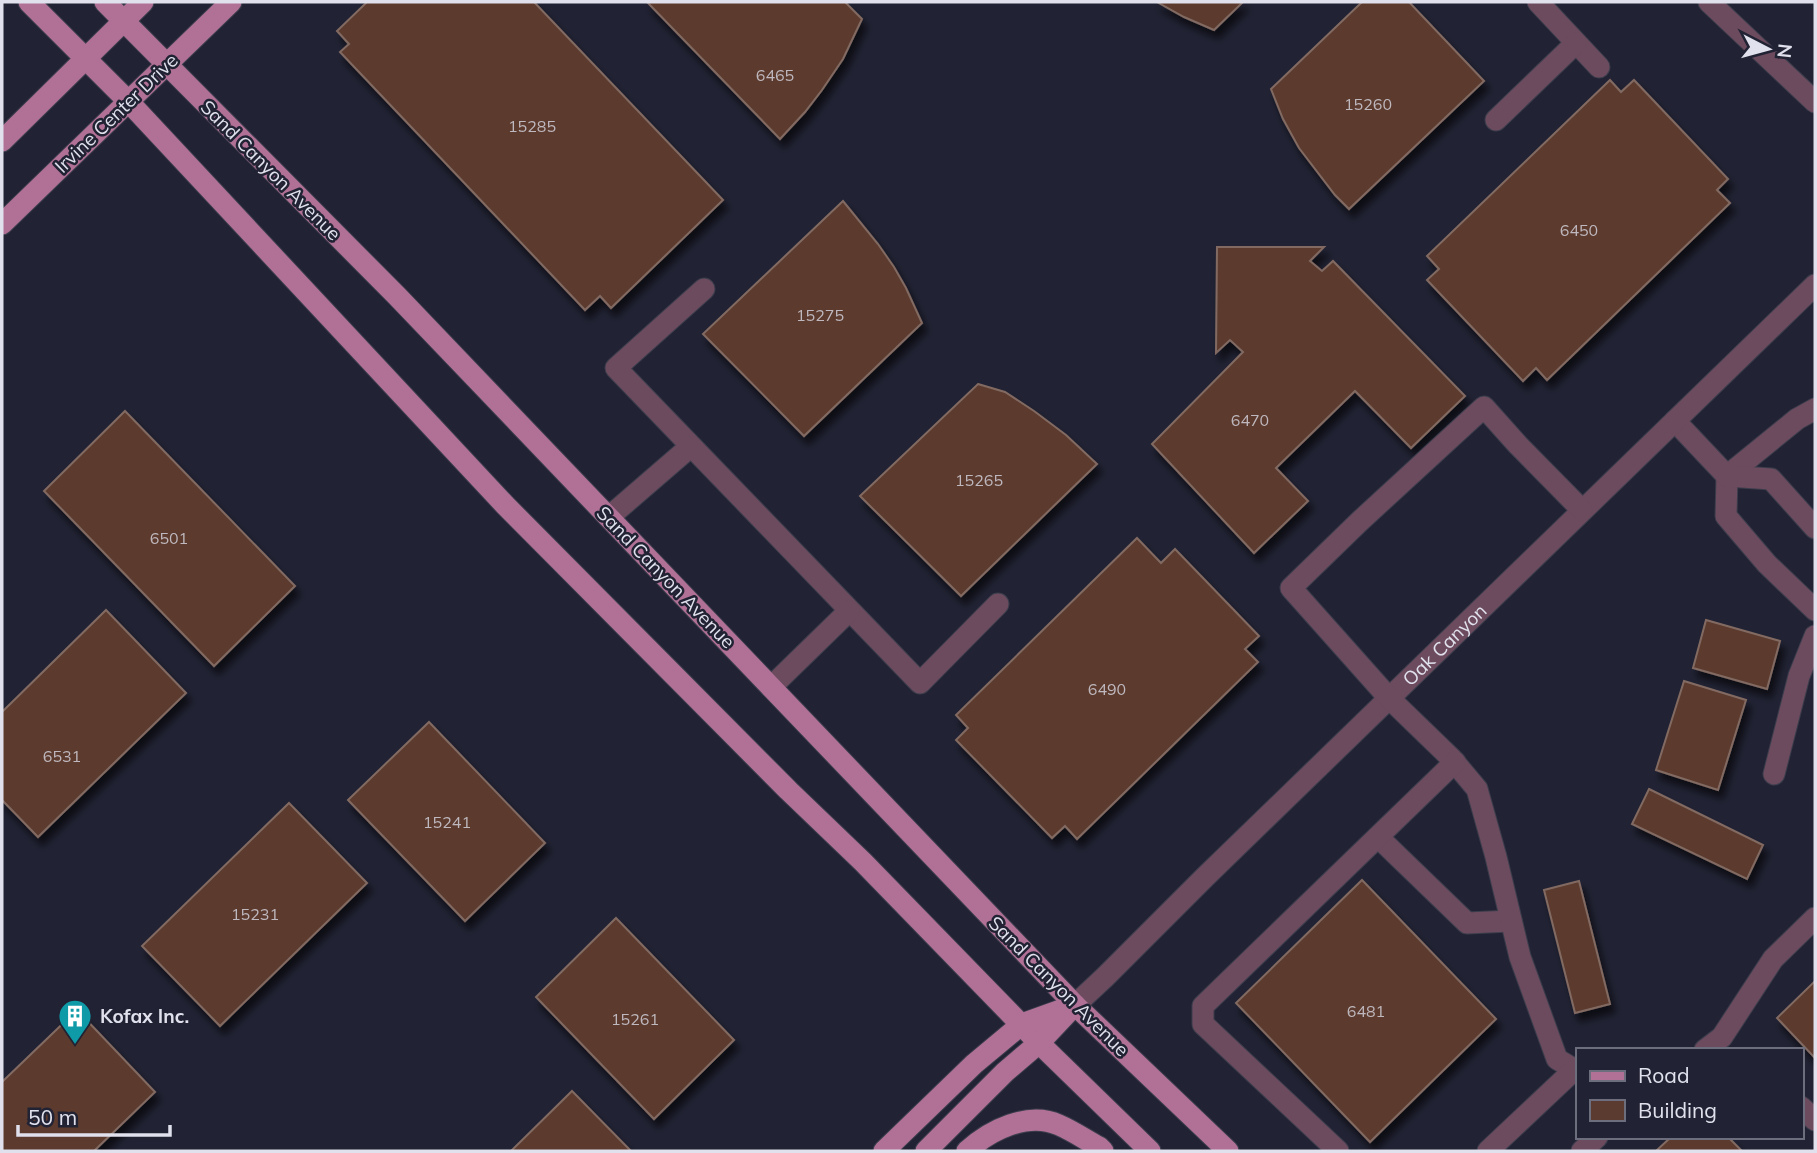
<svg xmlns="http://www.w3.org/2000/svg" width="1817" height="1153" viewBox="0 0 1817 1153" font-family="Mulish,sans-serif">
  <defs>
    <filter id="shadow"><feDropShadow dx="4.5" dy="8" stdDeviation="3.5" flood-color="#0009"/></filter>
  </defs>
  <rect width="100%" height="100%" fill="#212233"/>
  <g fill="#5b3b2f" stroke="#826b62" stroke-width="2" filter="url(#shadow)">
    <polygon points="367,2 534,2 723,200 611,308 600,296 585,310 340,52 349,44 337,31"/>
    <polygon points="647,2 845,2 862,19 843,59 822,90 805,112 780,139"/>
    <polygon points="1157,2 1243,2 1214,30 1184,17"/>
    <polygon points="1362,2 1409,2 1484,81 1349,209 1335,195 1299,148 1283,119 1271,89"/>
    <polygon points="1610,80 1621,92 1634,80 1728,179 1717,190 1730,203 1547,380 1536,368 1523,381 1427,280 1439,269 1427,256"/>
    <polygon points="843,201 878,244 894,267 906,288 922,323 804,436 703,334"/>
    <polygon points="1217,247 1324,247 1310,261 1322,271 1333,261 1465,396 1411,448 1355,391 1276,468 1308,501 1254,553 1152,444 1243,352 1230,340 1216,353"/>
    <polygon points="978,384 1005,392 1034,411 1066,435 1097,464 961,596 860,496"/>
    <polygon points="125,411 295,586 214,666 44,491"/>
    <polygon points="1137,538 1161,563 1175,549 1259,636 1245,649 1258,662 1077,839 1065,826 1052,838 956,740 968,728 956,715"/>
    <polygon points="106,610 186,693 38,837 2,800 2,712"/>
    <polygon points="1706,620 1780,641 1767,689 1693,668"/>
    <polygon points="1684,681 1746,700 1718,790 1656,770"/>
    <polygon points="429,722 545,843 465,921 348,800"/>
    <polygon points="1649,789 1763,845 1747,879 1632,824"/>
    <polygon points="289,803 367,883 220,1026 142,946"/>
    <polygon points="1362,880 1496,1019 1370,1142 1236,1003"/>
    <polygon points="1579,881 1610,1004 1575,1013 1544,890"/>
    <polygon points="616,918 734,1040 654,1119 536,997"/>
    <polygon points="1815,981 1815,1058 1777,1018"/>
    <polygon points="77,1010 155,1092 94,1151 2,1151 2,1082"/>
    <polygon points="572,1091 631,1151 511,1151"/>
    <polygon points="1671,1137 1728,1137 1742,1151 1656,1151"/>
  </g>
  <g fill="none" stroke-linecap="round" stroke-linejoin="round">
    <defs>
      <g id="minor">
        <polyline points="1538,2 1599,67"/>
        <polyline points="1709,2 1815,102"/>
        <polyline points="1496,120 1576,43"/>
        <polyline points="704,289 616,368 920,683 998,604"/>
        <polyline points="1815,409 1797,419 1727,476 1726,516 1767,564 1815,610"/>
        <polyline points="1675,421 1727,476 1771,479 1815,528"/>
        <polyline points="609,517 690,447"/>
        <polyline points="771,687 849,611"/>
        <polyline points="1774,774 1799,676 1815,636"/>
        <polyline points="1378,837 1467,923 1511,921"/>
        <path id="s1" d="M1075,1005L1105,977L1205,877L1815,285"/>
        <polyline points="1705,1050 1722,1037 1773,959 1815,918"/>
        <polyline points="1577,1071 1557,1059 1520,957 1496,857 1477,789 1451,758 1389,698 1291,588 1360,521 1484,407 1518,445 1582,510"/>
        <polyline points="1801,1107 1815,1120"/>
        <polyline points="1338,1151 1203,1024 1203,1006 1455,762"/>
        <polyline points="1488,1151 1574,1070"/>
        <polyline points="1582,1151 1597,1137"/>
      </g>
      <g id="major">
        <polyline points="29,2 127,100 505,505 788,790 863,862 1039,1043 1150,1151"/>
        <polyline points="105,2 397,296 1075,1005 1228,1151"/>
        <polyline points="2,141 143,2"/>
        <polyline points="2,224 231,2"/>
        <polyline points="884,1151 974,1064 1022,1024 1075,1005"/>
        <polyline points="926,1151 1005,1072 1039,1043 1071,1009"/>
        <path d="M967,1151C990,1130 1028,1111 1059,1125C1073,1131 1086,1140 1099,1147L1103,1151"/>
      </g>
    </defs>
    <use href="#minor" stroke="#3c3d4d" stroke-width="23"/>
    <use href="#major" stroke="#3c3d4d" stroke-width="23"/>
    <use href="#minor" stroke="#6b4b5d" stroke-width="21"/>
    <use href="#major" stroke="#b17196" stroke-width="21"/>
  </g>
  <defs>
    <symbol id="building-pin" viewBox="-11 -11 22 30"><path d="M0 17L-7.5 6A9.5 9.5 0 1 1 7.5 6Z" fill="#0f9aa8" stroke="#212233"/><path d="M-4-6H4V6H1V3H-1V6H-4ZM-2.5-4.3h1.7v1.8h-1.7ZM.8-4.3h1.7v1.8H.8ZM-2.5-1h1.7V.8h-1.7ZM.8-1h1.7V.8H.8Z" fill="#fff"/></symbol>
  </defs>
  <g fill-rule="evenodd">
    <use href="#building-pin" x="56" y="997" width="38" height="52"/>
  </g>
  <g text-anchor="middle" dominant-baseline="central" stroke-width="5" stroke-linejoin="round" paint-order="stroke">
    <g font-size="16" fill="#bfb8be">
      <text x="775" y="75">6465</text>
      <text x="1368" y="104">15260</text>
      <text x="532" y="126">15285</text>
      <text x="1579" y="230">6450</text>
      <text x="820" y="315">15275</text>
      <text x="1250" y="420">6470</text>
      <text x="979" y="480">15265</text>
      <text x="169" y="538">6501</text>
      <text x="1107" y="689">6490</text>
      <text x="62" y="756">6531</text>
      <text x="447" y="822">15241</text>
      <text x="255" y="914">15231</text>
      <text x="1366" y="1011">6481</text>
      <text x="635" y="1019">15261</text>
    </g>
    <g font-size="19" fill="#e0e1ed" stroke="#212233">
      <text transform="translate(116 113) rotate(-44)">Irvine Center Drive</text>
      <text transform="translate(271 170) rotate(45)">Sand Canyon Avenue</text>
      <text transform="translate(666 577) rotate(46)">Sand Canyon Avenue</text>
      <text stroke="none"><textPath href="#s1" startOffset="516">Oak Canyon</textPath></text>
      <text transform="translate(1059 986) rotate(45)">Sand Canyon Avenue</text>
    </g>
    <g font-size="19" font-weight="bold" fill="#e0e1ed" stroke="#212233" text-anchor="start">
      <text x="100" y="1016">Kofax Inc.</text>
    </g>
  </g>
  <rect width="1817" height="1153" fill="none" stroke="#e0e1ed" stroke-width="7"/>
  <rect x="1576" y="1048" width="228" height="91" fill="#212233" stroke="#6d6e7d" stroke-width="2"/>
  <rect x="1590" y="1071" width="35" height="10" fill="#b17196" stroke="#6d6e7d" stroke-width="2"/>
  <text x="1638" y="1083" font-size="21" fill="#e0e1ed">Road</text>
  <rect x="1590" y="1100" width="35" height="21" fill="#5b3b2f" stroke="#6d6e7d" stroke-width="2"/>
  <text x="1638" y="1118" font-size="21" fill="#e0e1ed">Building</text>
  <g transform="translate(1768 49) rotate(96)" stroke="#212233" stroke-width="5" paint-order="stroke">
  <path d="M0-5L12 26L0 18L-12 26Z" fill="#e0e1ed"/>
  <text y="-10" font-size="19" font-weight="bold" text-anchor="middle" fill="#e0e1ed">N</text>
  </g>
  <path d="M18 1125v10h152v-10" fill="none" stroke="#e0e1ed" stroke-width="3.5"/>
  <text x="28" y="1125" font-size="21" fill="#e0e1ed" stroke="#212233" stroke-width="5" paint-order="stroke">50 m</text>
</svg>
